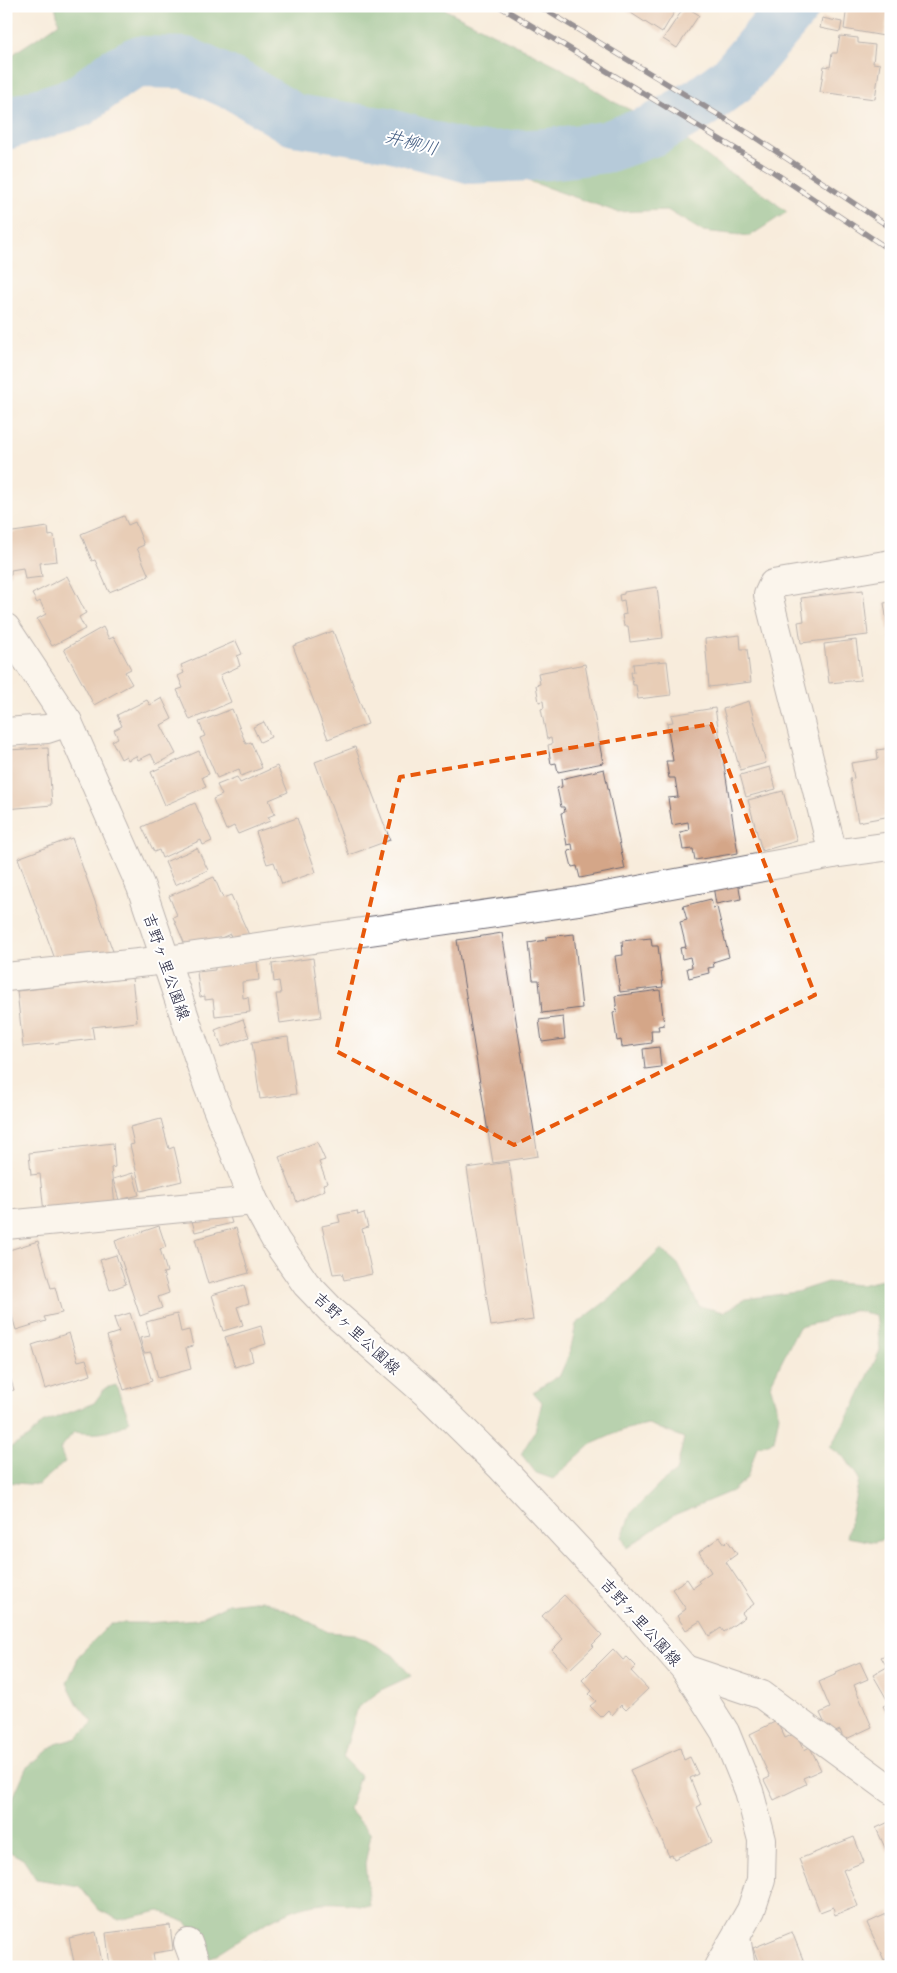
<svg xmlns="http://www.w3.org/2000/svg" width="897" height="1973" viewBox="0 0 897 1973" font-family="'Playpen Sans','Klee One',sans-serif">
  <rect width="100%" height="100%" fill="#fff"/>
  <filter id="ink" filterUnits="userSpaceOnUse"><feTurbulence type="fractalNoise" baseFrequency=".02" numOctaves="2"/><feDisplacementMap in="SourceGraphic" scale="10" xChannelSelector="R" yChannelSelector="G"/><feConvolveMatrix kernelMatrix="1 2 1 2 8 2 1 2 1" color-interpolation-filters="sRGB"/></filter>
  <filter id="wash" filterUnits="userSpaceOnUse"><feTurbulence type="fractalNoise" baseFrequency=".0096" numOctaves="4" result="noise"/><feDisplacementMap in="SourceGraphic" scale="20" xChannelSelector="R" yChannelSelector="G"/><feGaussianBlur stdDeviation="1.12" result="paint"/><feColorMatrix in="noise" values="0 0 0 0 0 0 0 0 0 0 0 0 0 0 0 0 0 1.4 0 .05"/><feComposite in="paint" operator="in"/></filter>
  <g filter="url(#wash)">
    <rect width="100%" height="100%" fill="#f8ecdc"/>
    <g fill="#6bb075" stroke="#466958">
      <path d="M55,6H441L448,11L558,66L614,102L656,122L682,137L724,169L761,192L787,212L750,236L702,231L667,210L617,212L517,177L481,173L444,150L384,144L346,135L305,130L274,116L209,68L180,55L144,53L110,72L6,139V60C22,46 42,36 59,23Z"/>
      <polygon points="661,1249 678,1264 699,1306 724,1312 745,1299 796,1292 827,1282 860,1285 891,1278 891,1538 874,1542 847,1537 859,1479 846,1459 830,1447 856,1402 880,1350 876,1315 852,1310 821,1322 799,1327 770,1385 779,1415 774,1441 757,1447 747,1478 732,1491 674,1515 627,1548 622,1537 631,1513 661,1483 676,1472 684,1438 648,1424 623,1430 590,1445 553,1479 536,1473 521,1454 535,1431 542,1402 533,1392 560,1375 570,1352 576,1324 613,1296"/>
      <path d="M116,1385L130,1421C110,1434 97,1435 74,1432L60,1449L65,1462L38,1485L6,1482V1450L29,1437L42,1423L94,1403L105,1388Z"/>
      <path d="M262,1600L299,1616L328,1632L355,1634L393,1655L411,1676L383,1689L358,1707L343,1758L360,1776L349,1809L371,1834L365,1864L370,1906C355,1905 339,1902 324,1903C280,1907 246,1937 210,1958L187,1923L160,1911L119,1920L99,1910L79,1886L36,1879L23,1859L6,1850V1814L26,1768L56,1744L77,1738L93,1722L77,1703L67,1683L80,1654L111,1623H148L197,1619L228,1604Z"/>
    </g>
    <g fill="none" stroke-linecap="round" stroke-linejoin="round">
      <polyline stroke="#66a1d6" stroke-width="52" points="6,124 78,102 116,73 138,62 186,63 239,87 294,120 386,134 472,158 548,154 606,147 654,130 702,102 733,79 794,6"/>
    </g>
    <g id="blocks">
      <g fill="#d4a688">
        <polygon points="620,6 678,6 662,33"/>
        <polygon points="685,6 699,15 677,48 663,39"/>
        <polygon points="847,6 891,6 891,13 888,12 884,36 844,29"/>
        <polygon points="822,18 842,22 840,32 820,28"/>
        <polygon points="840,36 858,38 858,43 875,45 873,63 880,64 875,99 820,92 824,66 830,67 832,53 837,53"/>
        <polygon points="124,516 128,525 135,522 144,545 137,548 149,576 109,592 95,560 92,561 81,534"/>
        <polygon points="48,527 49,536 54,535 57,561 40,563 42,577 25,579 23,568 11,570 11,575 6,575 6,533"/>
        <polygon points="67,576 86,613 79,617 85,629 52,646 37,619 46,614 40,601 37,603 32,594"/>
        <polygon points="657,587 663,638 630,642 628,626 624,626 622,615 626,614 624,600 620,601 619,595 624,594 624,592"/>
        <polygon points="863,590 868,635 801,643 798,622 804,621 801,598"/>
        <polygon points="891,602 891,642 890,642 884,603"/>
        <polygon points="103,627 109,639 114,637 131,669 125,672 132,684 94,705 64,649"/>
        <polygon points="333,631 368,724 328,739 293,646"/>
        <polygon points="740,635 741,649 747,649 751,682 709,687 705,639"/>
        <polygon points="856,640 861,680 829,683 824,644"/>
        <polygon points="236,641 242,654 237,656 240,666 220,675 231,702 190,720 177,690 183,688 178,676 184,673 181,665"/>
        <polygon points="667,661 671,695 638,699 636,685 633,685 631,672 634,672 633,664"/>
        <polygon points="585,664 603,763 558,772 556,763 551,764 548,745 552,744 551,738 547,739 541,709 544,708 543,701 539,702 536,685 540,684 538,673"/>
        <polygon points="162,698 172,719 161,725 176,754 156,764 151,754 138,760 136,756 128,760 126,756 121,759 112,741 118,738 114,730 122,726 117,715 147,700 150,705"/>
        <polygon points="749,701 766,763 740,770 723,709"/>
        <polygon points="715,708 738,853 695,860 693,849 683,850 680,832 689,830 688,822 672,825 668,798 678,797 675,778 669,778 666,761 673,761 667,723 673,722 671,715"/>
        <polygon points="232,709 246,744 251,742 262,768 241,776 239,769 217,778 200,738 205,736 199,722"/>
        <polygon points="264,722 271,737 260,742 253,727"/>
        <polygon points="355,747 390,840 349,855 315,762"/>
        <polygon points="48,748 52,805 6,809 6,750"/>
        <polygon points="891,748 891,816 858,822 850,779 854,778 851,763 878,759 877,750"/>
        <polygon points="199,751 209,774 202,777 206,787 165,805 151,772"/>
        <polygon points="277,766 288,792 269,800 275,814 268,817 270,821 238,834 234,826 226,830 213,799 222,795 217,785 237,777 240,783"/>
        <polygon points="770,767 776,789 746,797 740,775"/>
        <polygon points="604,769 625,869 580,878 577,866 572,867 568,851 573,850 572,844 567,845 561,813 565,812 564,807 561,807 557,788 562,787 561,779"/>
        <polygon points="783,791 797,841 762,851 748,800"/>
        <polygon points="195,803 212,841 203,845 201,840 162,858 159,850 154,852 142,827"/>
        <polygon points="297,818 316,872 282,884 274,862 267,864 256,832"/>
        <polygon points="72,838 114,954 55,959 18,858"/>
        <polygon points="197,848 208,870 175,885 165,862"/>
        <polygon points="214,877 223,898 231,895 249,935 233,942 230,934 194,950 186,947 173,917 177,915 169,896"/>
        <polygon points="738,881 741,899 716,904 713,886"/>
        <polygon points="711,899 713,908 717,907 729,957 713,962 714,967 708,968 709,973 689,978 687,968 692,967 690,957 682,959 680,948 686,947 680,922 687,920 683,906"/>
        <polygon points="502,933 538,1156 493,1163 457,940"/>
        <polygon points="574,934 582,1008 542,1013 539,980 533,980 529,943 546,940 546,937"/>
        <polygon points="651,938 652,946 658,946 663,987 620,992 615,956 623,955 622,941"/>
        <polygon points="313,958 321,1017 280,1023 276,994 281,994 279,981 274,982 272,964"/>
        <polygon points="257,961 259,980 242,982 243,998 248,997 250,1012 215,1016 213,999 205,1000 205,996 200,997 197,972 215,970 215,966"/>
        <polygon points="132,978 137,1022 92,1027 94,1039 23,1047 17,991"/>
        <polygon points="660,990 664,1025 658,1026 659,1030 651,1030 652,1043 622,1047 621,1040 617,1041 613,1013 617,1012 615,996"/>
        <polygon points="563,1017 565,1039 542,1042 539,1020"/>
        <polygon points="243,1019 249,1037 222,1047 215,1030"/>
        <polygon points="288,1037 296,1094 260,1099 252,1042"/>
        <polygon points="659,1047 661,1067 645,1069 643,1049"/>
        <polygon points="161,1119 169,1149 174,1147 182,1181 141,1191 130,1145 134,1144 130,1127"/>
        <polygon points="317,1142 325,1160 319,1162 327,1183 323,1184 325,1190 297,1202 279,1157"/>
        <polygon points="113,1143 115,1167 111,1168 115,1205 44,1213 40,1174 31,1175 29,1153"/>
        <polygon points="509,1162 533,1320 491,1326 467,1168"/>
        <polygon points="133,1173 139,1195 119,1200 113,1179"/>
        <polygon points="227,1207 232,1223 195,1232 191,1217"/>
        <polygon points="357,1211 358,1215 364,1213 368,1227 362,1229 372,1274 344,1280 342,1273 333,1274 322,1226 340,1222 338,1215"/>
        <polygon points="159,1226 166,1247 160,1249 167,1272 163,1273 169,1293 158,1297 162,1308 140,1316 115,1241"/>
        <polygon points="236,1228 249,1273 208,1284 195,1239"/>
        <polygon points="38,1241 51,1288 55,1287 62,1313 44,1317 46,1321 16,1330 6,1295 6,1284 9,1283 6,1275 6,1251"/>
        <polygon points="116,1255 126,1284 110,1290 100,1260"/>
        <polygon points="244,1285 249,1303 237,1307 243,1325 223,1331 212,1295"/>
        <polygon points="130,1313 152,1381 124,1390 107,1336 119,1332 114,1318"/>
        <polygon points="177,1314 181,1332 189,1330 193,1346 186,1348 191,1369 158,1378 151,1352 144,1353 140,1338 150,1336 146,1322"/>
        <polygon points="261,1326 266,1344 250,1349 253,1361 235,1367 225,1337"/>
        <polygon points="69,1333 78,1361 86,1359 91,1375 45,1389 32,1345"/>
        <polygon points="6,1364 14,1390 6,1392"/>
        <polygon points="720,1537 725,1544 728,1541 737,1554 726,1562 754,1604 742,1613 745,1617 724,1632 721,1628 709,1636 700,1621 686,1630 677,1616 686,1609 672,1589 687,1579 693,1588 700,1583 698,1581 711,1572 699,1552"/>
        <polygon points="564,1595 602,1635 592,1645 594,1646 570,1669 552,1650 563,1639 542,1616"/>
        <polygon points="613,1649 623,1660 627,1657 636,1666 631,1671 648,1689 626,1710 621,1705 612,1715 608,1710 601,1717 590,1706 596,1701 589,1694 592,1691 582,1680"/>
        <polygon points="891,1652 891,1720 883,1706 889,1703 873,1675 887,1667 881,1657"/>
        <polygon points="860,1662 868,1679 854,1685 872,1727 844,1740 840,1730 833,1733 829,1725 826,1726 820,1713 830,1708 819,1682 837,1674 836,1672"/>
        <polygon points="777,1721 785,1738 796,1733 804,1750 810,1747 821,1770 803,1778 806,1784 774,1800 764,1780 770,1777 750,1734"/>
        <polygon points="680,1748 684,1760 690,1757 698,1774 690,1778 701,1805 697,1807 712,1842 674,1859 672,1855 669,1856 630,1770"/>
        <polygon points="891,1821 891,1850 887,1852 876,1828"/>
        <polygon points="854,1837 864,1862 843,1870 858,1906 835,1915 833,1907 820,1912 799,1859"/>
        <polygon points="891,1912 891,1957 884,1960 867,1923"/>
        <polygon points="170,1925 173,1950 153,1953 155,1967 110,1967 106,1933"/>
        <polygon points="96,1932 103,1967 75,1967 69,1938"/>
        <polygon points="792,1932 806,1967 760,1967 753,1948"/>
        <polygon points="276,1961 277,1967 241,1967 241,1966"/>
      </g>
    </g>
  </g>
  <g filter="url(#ink)">
    <use href="#blocks" fill-opacity="0" stroke="#6d6973" stroke-width="1"/>
    <g fill="none" stroke-linecap="round" stroke-linejoin="round">
      <defs>
        <g id="minor">
          <polyline points="6,732 47,729 68,722"/>
          <polyline points="833,854 768,595 773,584 891,564"/>
          <polyline points="6,977 167,960 579,901 833,854 891,846"/>
          <polyline points="6,1225 254,1201"/>
          <polyline points="685,1669 762,1695 891,1790"/>
          <polyline points="736,1937 741,1967"/>
          <polyline points="188,1943 197,1967"/>
        </g>
        <polyline id="major" points="6,628 68,722 141,887 208,1086 254,1201 276,1241 306,1284 332,1311 428,1395 500,1466 625,1600 685,1669 725,1732 749,1791 762,1840 761,1880 751,1910 718,1967"/>
      </defs>
      <use href="#minor" stroke="#6d6973" stroke-width="30"/>
      <use href="#major" stroke="#6d6973" stroke-width="30"/>
      <use href="#minor" stroke="#fff" stroke-width="28"/>
      <use href="#major" stroke="#fff" stroke-width="28"/>
      <defs>
        <g id="rail">
          <polyline points="499,6 772,171 891,251"/>
          <polyline points="539,6 750,134 891,228"/>
        </g>
      </defs>
      <use href="#rail" stroke="#22223b" stroke-width="5.5"/>
      <use href="#rail" stroke="#fff" stroke-width="4" stroke-dasharray="11" stroke-linecap="butt"/>
    </g>
  </g>
  <path d="M0 0H897V1973H0ZM711,724L815,995L514,1145L336,1051L400,777Z" fill="#f8ecdc" fill-opacity=".55" fill-rule="evenodd"/>
  <path fill="none" stroke="#e8590c" stroke-width="4" stroke-dasharray="10 6" stroke-linejoin="round" d="M711,724L815,995L514,1145L336,1051L400,777Z"/>
  <g text-anchor="middle" dominant-baseline="central" stroke-width="4" stroke-linejoin="round" paint-order="stroke">
    <g font-size="16" fill="#22223b" stroke="#fff">
      <text transform="translate(168 966) rotate(71)">吉野ヶ里公園線</text>
      <text transform="translate(358 1332) rotate(43)">吉野ヶ里公園線</text>
      <text transform="translate(642 1621) rotate(48)">吉野ヶ里公園線</text>
    </g>
    <g font-size="18" font-style="italic" fill="#415b81" stroke="#fff">
      <text transform="translate(412 141) rotate(15)">井柳川</text>
    </g>
  </g>
  <rect width="897" height="1973" fill="none" stroke="#fff" stroke-width="25"/>
</svg>
